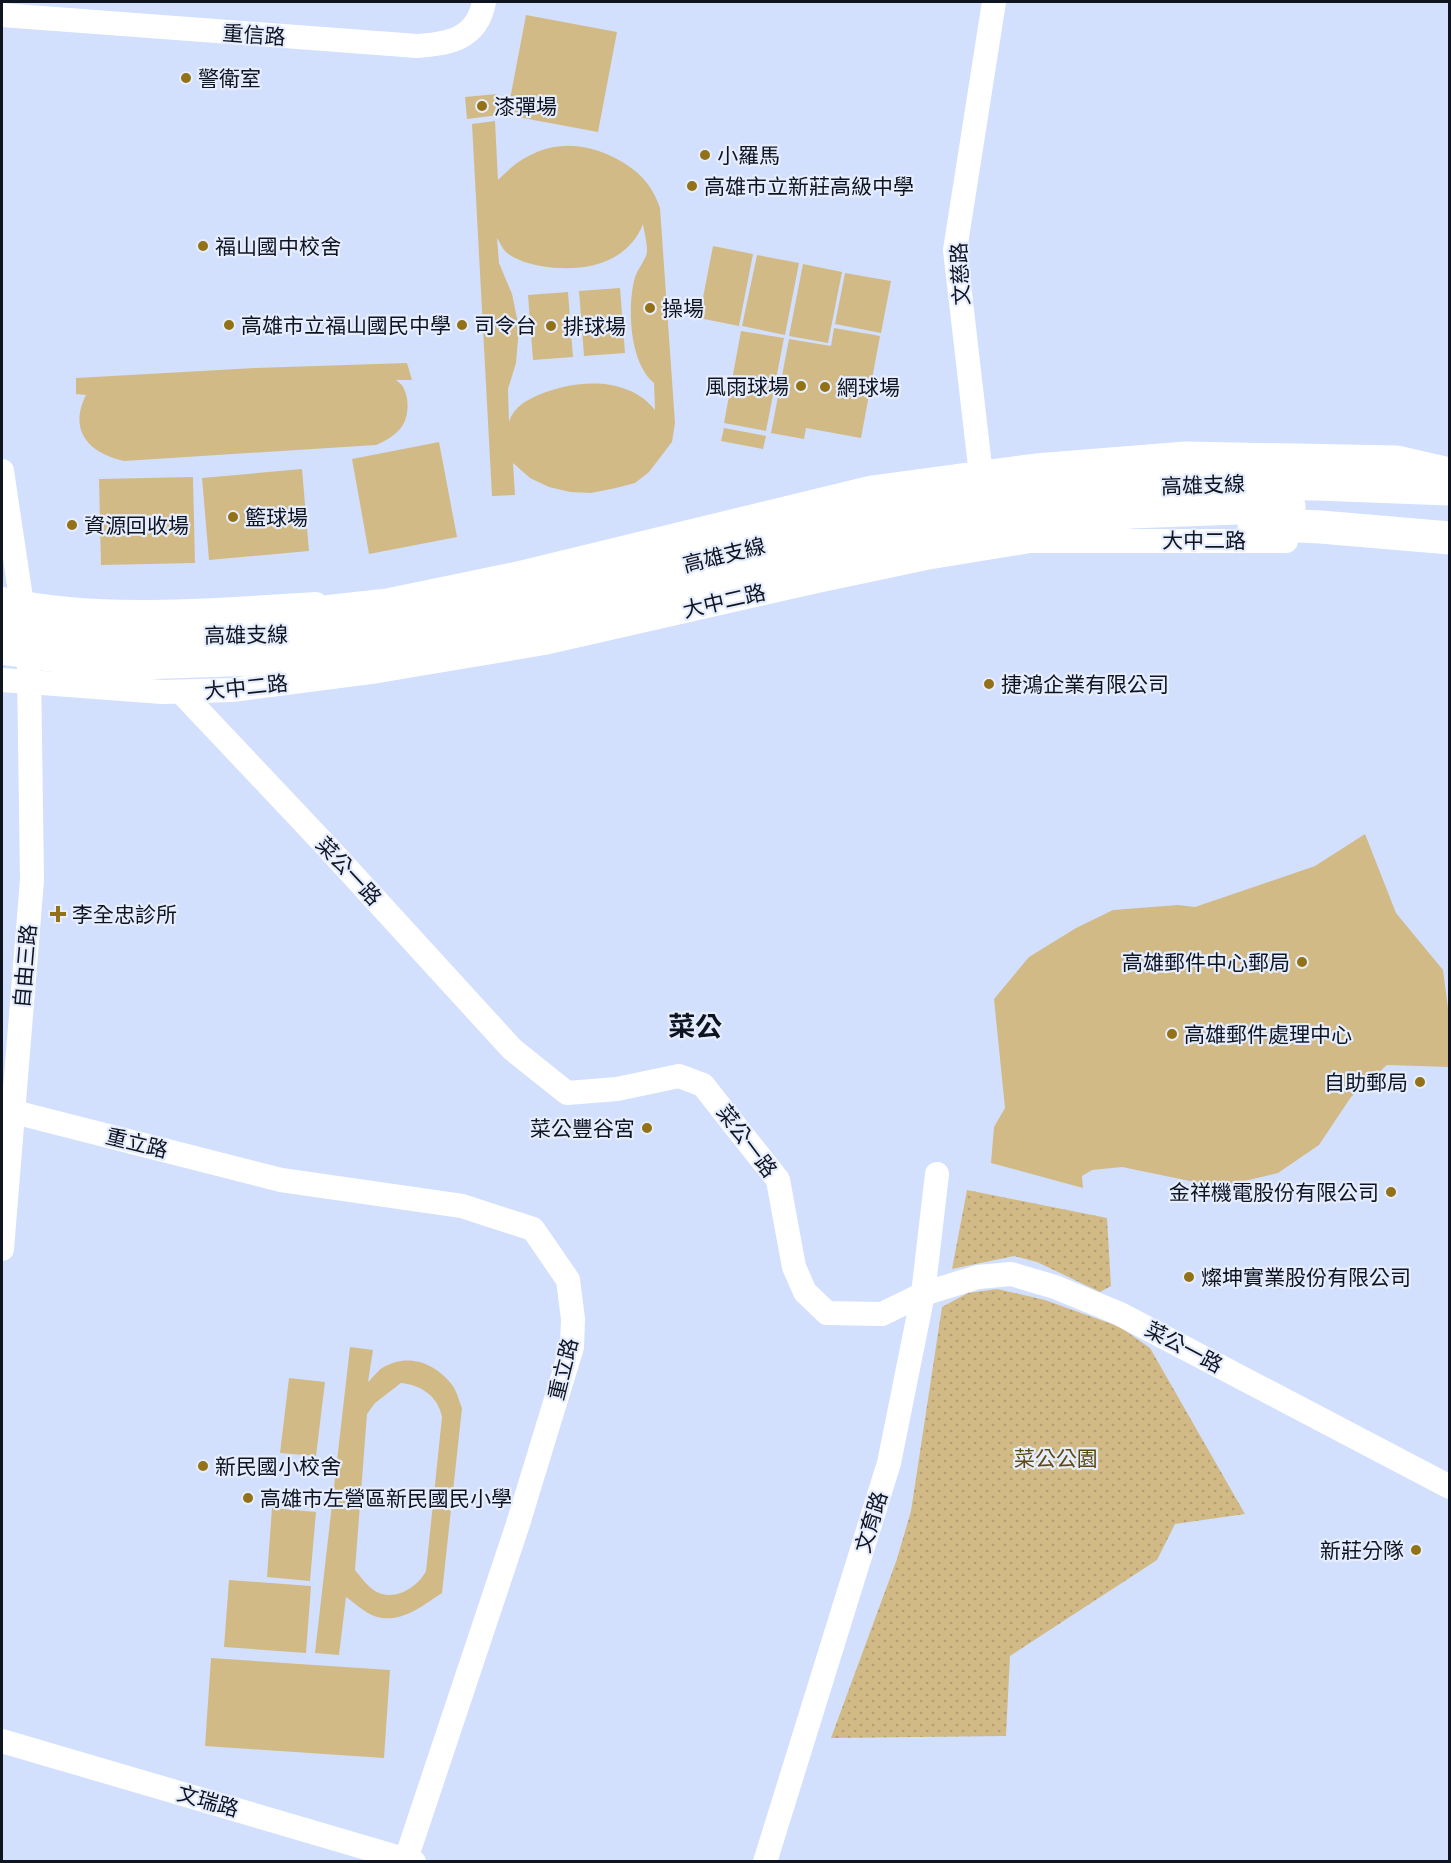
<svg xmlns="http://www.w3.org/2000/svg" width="1451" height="1863" viewBox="0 0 1451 1863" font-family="Rubik,'Noto Sans TC',sans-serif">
  <defs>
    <pattern id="park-dots" width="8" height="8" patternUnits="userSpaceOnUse" patternTransform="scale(1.5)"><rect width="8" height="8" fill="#d2ba86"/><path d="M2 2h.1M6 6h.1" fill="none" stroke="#b39f73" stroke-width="1.8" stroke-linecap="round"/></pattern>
  </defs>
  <rect width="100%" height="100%" fill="#d2e0fe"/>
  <g fill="#d2ba86" fill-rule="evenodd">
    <polygon points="526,15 617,32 598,132 507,115"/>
    <polygon points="497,94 499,115 467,119 465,97"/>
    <path d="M495,121L498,180C532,144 571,136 615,158C638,170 652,184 660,208L675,423L672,442L649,472L635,483L616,488L591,493L570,492L549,487L530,478L513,463L515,495L492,496L472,124ZM643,224C644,232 649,249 646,256C643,263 638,269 635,277C627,305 629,363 654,383L655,410C628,375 572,379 534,397C522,403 513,409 509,422L508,389L516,363L519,328L512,294L499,263L497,238C500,242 502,249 507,253C516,260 529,264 541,266C581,273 627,265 643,224Z"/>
    <polygon points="713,246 753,254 739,326 699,318"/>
    <polygon points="757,255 799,263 785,335 742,326"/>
    <polygon points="803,264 842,272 828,343 789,336"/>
    <polygon points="845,273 891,281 881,333 835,324"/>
    <polygon points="620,288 625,353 584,356 579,291"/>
    <polygon points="568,292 573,357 533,360 528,295"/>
    <polygon points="834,328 880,336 861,438 806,428 804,439 771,433 789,339 831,346"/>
    <polygon points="741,331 784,338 766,431 724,423"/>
    <path d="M407,363L412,380H396C398,382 402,384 403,387C410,398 409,419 400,429C393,437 385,441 376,445L124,461C89,453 68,431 86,395L76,394V378L255,368Z"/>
    <polygon points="724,428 766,436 763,449 721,441"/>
    <polygon points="439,442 457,537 369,554 352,459"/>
    <polygon points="302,469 309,551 209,560 202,478"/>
    <polygon points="193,477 195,563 101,565 99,479"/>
    <polygon points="1365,834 1396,913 1443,970 1449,1016 1449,1067 1387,1065 1351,1097 1319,1145 1278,1173 1219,1187 1122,1167 1092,1170 1082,1176 1083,1188 991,1163 994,1127 1005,1108 994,999 1029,957 1076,928 1113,910 1178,905 1195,907 1315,866"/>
    <path d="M350,1347L373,1350L368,1382C373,1378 377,1371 382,1368C408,1352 436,1363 453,1386C457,1392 459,1401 462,1408L442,1593C425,1604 405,1621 382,1618C369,1617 356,1604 346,1597L339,1655L315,1653ZM401,1383C421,1385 438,1396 442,1417L426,1571C417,1588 394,1602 375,1591C367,1586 361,1577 355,1570L367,1414L375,1403Z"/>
    <polygon points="289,1378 325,1382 316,1456 280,1453"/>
    <polygon points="272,1508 316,1512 310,1581 267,1577"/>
    <polygon points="229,1580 311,1586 306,1653 224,1647"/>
    <polygon points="211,1658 390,1670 384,1758 205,1746"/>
  </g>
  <g fill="url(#park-dots)">
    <polygon points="967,1190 1107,1218 1111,1286 1100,1292 1037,1262 1014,1256 952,1269"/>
    <polygon points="997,1289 1045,1300 1120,1327 1150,1348 1245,1514 1175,1524 1157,1560 1010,1656 1006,1736 831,1738 897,1559 911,1511 942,1307 968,1293"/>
  </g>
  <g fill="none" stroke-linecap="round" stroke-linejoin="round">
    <g stroke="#fff" stroke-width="24">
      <path d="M2,15L417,46C449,44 477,39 484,2"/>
      <polyline points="2,471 24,618"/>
      <polyline points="983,492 955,250 994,2"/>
      <path d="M2,599C102,621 215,610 316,604"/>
      <polyline points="2,680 162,692 232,690 378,671 544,643 817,581 926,558 1030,541 1286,541"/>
      <polyline points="181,692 331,851 512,1049 567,1093 617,1089 679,1076 703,1085 778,1180 794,1267 805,1292 827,1313 882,1314 923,1294 978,1277 1011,1274 1055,1287 1118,1313 1450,1487"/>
      <polyline points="2,1109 281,1180 462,1206 533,1229 568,1280 573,1319 572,1347 517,1527 405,1862"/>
      <polyline points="2,1249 32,880 29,668"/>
      <polyline points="2,1741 414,1862"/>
      <polyline points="765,1862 889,1463 923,1294 937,1174"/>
    </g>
    <g stroke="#fff" stroke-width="33">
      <polyline points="1254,524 1321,527 1450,538"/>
      <polyline points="297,615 388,605 518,578 872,492 1036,470 1186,458 1397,462 1449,474"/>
      <polyline points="2,619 116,638 346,633 467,614 603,585 769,543 950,507 1120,487 1222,483 1317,484 1450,489"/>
      <polyline points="2,648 113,664 344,656 469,640 616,610 779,567 951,532 1130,512 1289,506"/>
    </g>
  </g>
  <g fill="#927117" stroke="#e6edfd" stroke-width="2">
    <circle cx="186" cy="78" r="6"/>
    <circle cx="482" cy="106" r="6"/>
    <circle cx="705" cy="155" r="6"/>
    <circle cx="692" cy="186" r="6"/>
    <circle cx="203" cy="246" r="6"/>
    <circle cx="650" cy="308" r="6"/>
    <circle cx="229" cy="325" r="6"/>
    <circle cx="462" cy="325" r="6"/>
    <circle cx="551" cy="326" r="6"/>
    <circle cx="801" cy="386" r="6"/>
    <circle cx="825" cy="387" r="6"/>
    <circle cx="233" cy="517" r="6"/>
    <circle cx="72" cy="525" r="6"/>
    <circle cx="989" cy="684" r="6"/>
    <path d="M55 905h6v6h6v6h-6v6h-6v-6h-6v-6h6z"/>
    <circle cx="1302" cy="962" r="6"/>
    <circle cx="1172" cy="1034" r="6"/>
    <circle cx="1420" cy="1082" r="6"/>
    <circle cx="647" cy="1128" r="6"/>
    <circle cx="1391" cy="1192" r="6"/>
    <circle cx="1189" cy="1277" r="6"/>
    <circle cx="203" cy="1466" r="6"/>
    <circle cx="248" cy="1498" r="6"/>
    <circle cx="1416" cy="1550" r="6"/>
  </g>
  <g text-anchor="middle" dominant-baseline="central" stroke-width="4.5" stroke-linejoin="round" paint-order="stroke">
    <g font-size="21" fill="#0f1421" stroke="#e6edfd">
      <text transform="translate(254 35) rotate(4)">重信路</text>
      <text transform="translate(960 274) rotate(-93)">文慈路</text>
      <text transform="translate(1203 485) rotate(-2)">高雄支線</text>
      <text x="1204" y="540">大中二路</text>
      <text transform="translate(724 555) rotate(-14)">高雄支線</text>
      <text transform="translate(724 601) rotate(-13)">大中二路</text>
      <text transform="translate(246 635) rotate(-1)">高雄支線</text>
      <text transform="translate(246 687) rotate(-6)">大中二路</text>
      <text transform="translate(349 871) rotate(47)">菜公一路</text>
      <text transform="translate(25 966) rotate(-85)">自由三路</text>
      <text transform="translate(747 1141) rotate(53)">菜公一路</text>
      <text transform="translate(137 1143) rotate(14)">重立路</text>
      <text transform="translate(1184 1347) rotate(28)">菜公一路</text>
      <text transform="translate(563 1369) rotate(-76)">重立路</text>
      <text transform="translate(871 1522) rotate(-73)">文育路</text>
      <text transform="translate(208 1801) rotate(16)">文瑞路</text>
    </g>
    <g font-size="21" fill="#0f1421" stroke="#e6edfd" text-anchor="start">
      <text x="198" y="78">警衛室</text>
      <text x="494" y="106">漆彈場</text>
      <text x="717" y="155">小羅馬</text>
      <text x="704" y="186">高雄市立新莊高級中學</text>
      <text x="215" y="246">福山國中校舍</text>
      <text x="662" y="308">操場</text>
      <text x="241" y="325">高雄市立福山國民中學</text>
      <text x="474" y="325">司令台</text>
      <text x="563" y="326">排球場</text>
      <text x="789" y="386" text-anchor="end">風雨球場</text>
      <text x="837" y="387">網球場</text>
      <text x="245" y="517">籃球場</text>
      <text x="84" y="525">資源回收場</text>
      <text x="1001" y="684">捷鴻企業有限公司</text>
      <text x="72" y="914">李全忠診所</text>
      <text x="1290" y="962" text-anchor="end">高雄郵件中心郵局</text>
      <text x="1184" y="1034">高雄郵件處理中心</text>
      <text x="1408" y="1082" text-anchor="end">自助郵局</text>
      <text x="635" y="1128" text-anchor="end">菜公豐谷宮</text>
      <text x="1379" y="1192" text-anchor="end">金祥機電股份有限公司</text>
      <text x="1201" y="1277">燦坤實業股份有限公司</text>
      <text x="215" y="1466">新民國小校舍</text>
      <text x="260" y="1498">高雄市左營區新民國民小學</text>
      <text x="1404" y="1550" text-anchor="end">新莊分隊</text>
    </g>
    <g font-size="21" fill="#5d4811" stroke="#e6edfd">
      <text x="1056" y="1458">菜公公園</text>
    </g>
    <g font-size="27" font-weight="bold" fill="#0f1421" stroke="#e6edfd">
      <text x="695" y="1027">菜公</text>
    </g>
  </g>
  <rect width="1451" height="1863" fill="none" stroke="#0f1421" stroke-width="6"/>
</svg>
